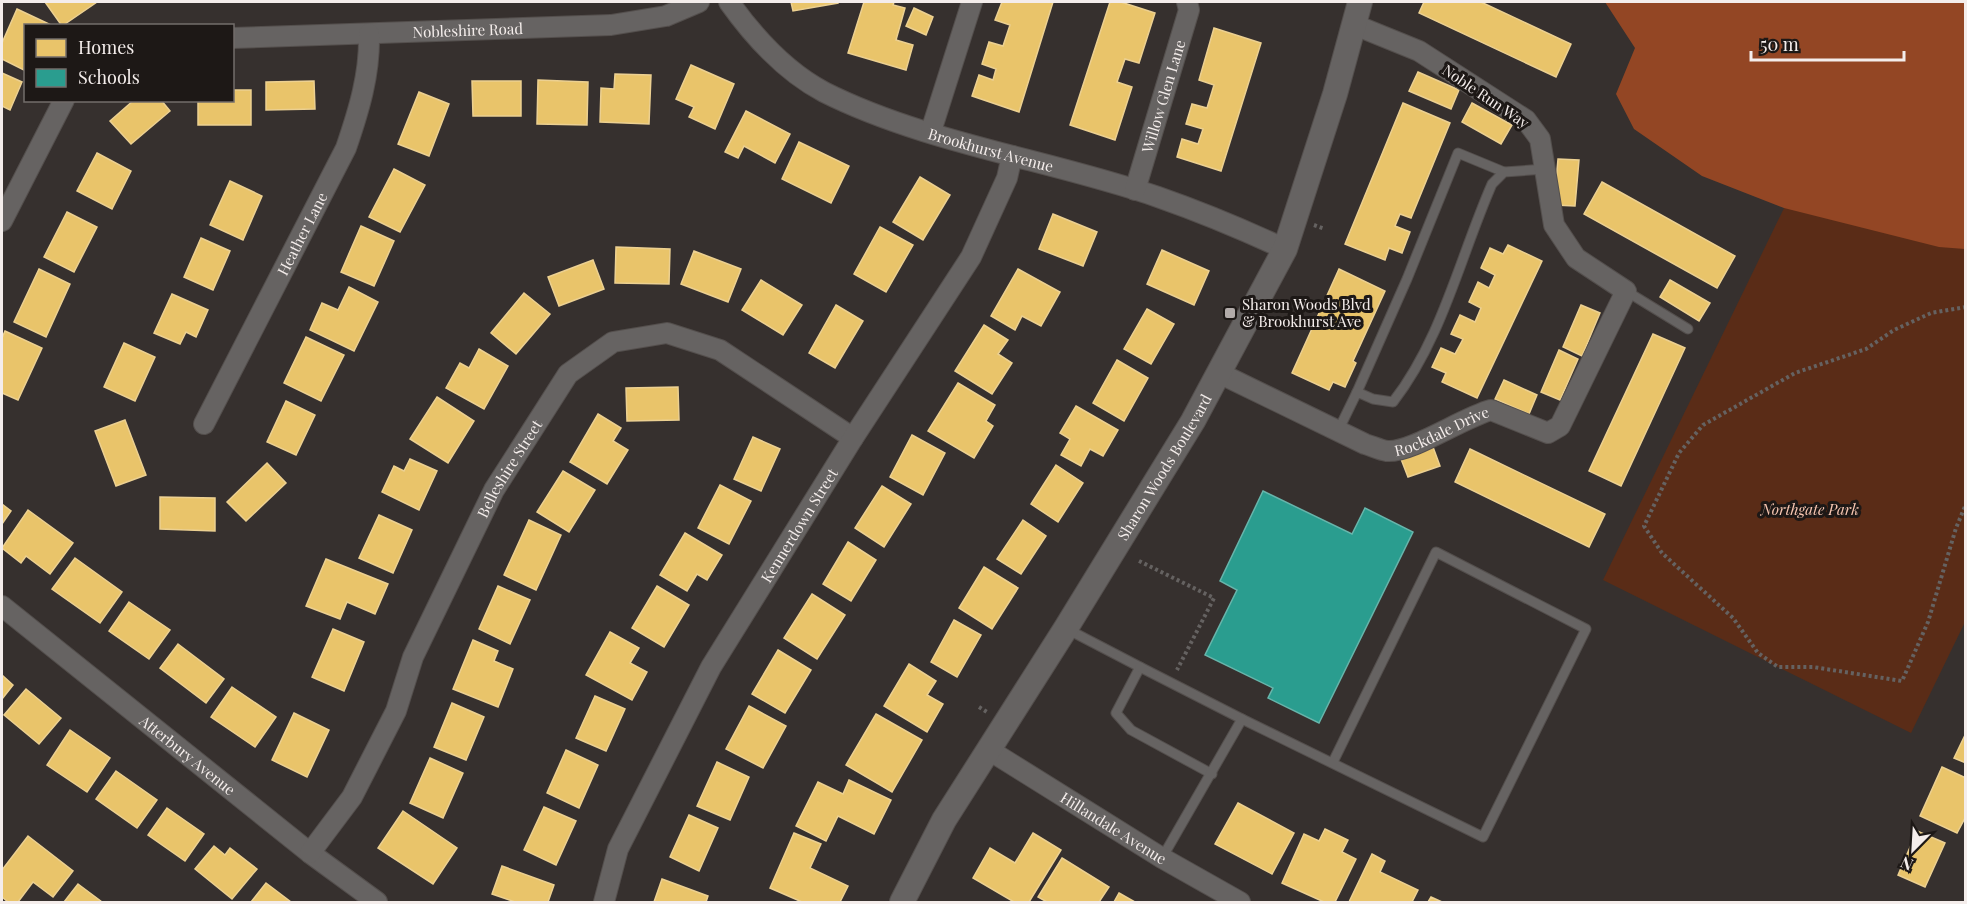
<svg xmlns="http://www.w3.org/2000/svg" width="1967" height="904" viewBox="0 0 1967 904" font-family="'Playfair Display',serif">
  <rect width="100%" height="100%" fill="#36302e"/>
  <polygon fill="#5a2c17" points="1842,89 1965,152 1965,622 1911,733 1603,580"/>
  <polygon fill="#934624" points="1605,2 1965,2 1965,249 1939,247 1784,208 1702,176 1634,129 1616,94 1635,48"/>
  <g fill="#e9c46a" stroke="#ecd091" stroke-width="1.5">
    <polygon points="45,2 97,2 62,26"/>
    <polygon points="791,2 838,2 838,3 793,11"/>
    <polygon points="864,2 894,2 893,5 905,8 896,40 913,45 906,70 848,53"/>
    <polygon points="1002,2 1053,2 1019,112 972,96 979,75 993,80 996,69 982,64 989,42 1003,46 1010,25 995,20"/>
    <polygon points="1110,2 1121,2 1155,13 1139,63 1125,59 1117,82 1132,87 1115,140 1070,125"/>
    <polygon points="1424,2 1481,2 1571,44 1556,77 1419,13"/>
    <polygon points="914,8 933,17 926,35 906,26"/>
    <polygon points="17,9 49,24 26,26 26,71 2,59 2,43"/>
    <polygon points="1214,28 1261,43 1221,171 1177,157 1182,139 1198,144 1203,129 1186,124 1192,104 1207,108 1214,85 1199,80"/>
    <polygon points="691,65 734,84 715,129 689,117 694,107 676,99"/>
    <polygon points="1418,72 1459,90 1451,109 1409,91"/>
    <polygon points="2,73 22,82 10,110 2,106"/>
    <polygon points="615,74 651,75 649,124 600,122 601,88 614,89"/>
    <polygon points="538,80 588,82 587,125 537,124"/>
    <polygon points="314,81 315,109 266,110 266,82"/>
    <polygon points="472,81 521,81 521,116 473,116"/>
    <polygon points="232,90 251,90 251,125 198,125 198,100 232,100"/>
    <polygon points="419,92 449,104 429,156 398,144"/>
    <polygon points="134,100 161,100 170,111 131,144 110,121"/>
    <polygon points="1403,103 1450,123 1411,218 1400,214 1395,226 1410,232 1402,253 1389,248 1385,260 1345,244"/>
    <polygon points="1472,103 1512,125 1501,144 1462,122"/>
    <polygon points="746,111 790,134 775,163 744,146 738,158 725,152"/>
    <polygon points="799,142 849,166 831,203 782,179"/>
    <polygon points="97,153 131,171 112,209 77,191"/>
    <polygon points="1558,159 1579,160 1575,206 1554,205"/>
    <polygon points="394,169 425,185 400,232 369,217"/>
    <polygon points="920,177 950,195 923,240 893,222"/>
    <polygon points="230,181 262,196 243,240 210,225"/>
    <polygon points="1602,182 1735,256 1717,288 1584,214"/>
    <polygon points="67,212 97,227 74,272 44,257"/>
    <polygon points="1053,214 1097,232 1083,266 1039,249"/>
    <polygon points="361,226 394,241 374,286 341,272"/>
    <polygon points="880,227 913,245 886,292 854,274"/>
    <polygon points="201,238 230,251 213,290 184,277"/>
    <polygon points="1508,245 1542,261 1477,398 1442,382 1446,373 1432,367 1441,348 1455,354 1463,339 1451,334 1460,315 1475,322 1481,308 1469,302 1478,282 1489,288 1495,275 1481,268 1490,248 1503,254"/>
    <polygon points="616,247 670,249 669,284 615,283"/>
    <polygon points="1162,250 1209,271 1194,305 1147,284"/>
    <polygon points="694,251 741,269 728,302 681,284"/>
    <polygon points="593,260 604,289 559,306 548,277"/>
    <polygon points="39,269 70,284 46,337 14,322"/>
    <polygon points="1018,269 1060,292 1041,326 1022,316 1015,330 991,316"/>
    <polygon points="1339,269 1385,291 1353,361 1356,363 1345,387 1333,382 1329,390 1292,373"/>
    <polygon points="761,280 802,305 783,335 742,310"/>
    <polygon points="1670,280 1710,303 1699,321 1660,297"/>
    <polygon points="349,287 378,302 354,351 310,330 322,303 338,310"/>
    <polygon points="524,293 550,314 516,354 491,333"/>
    <polygon points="172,294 208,310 196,337 186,332 180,344 154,333"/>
    <polygon points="836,305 863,321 835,368 809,353"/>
    <polygon points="1581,305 1600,313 1582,356 1563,347"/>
    <polygon points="1147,309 1174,324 1151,364 1124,349"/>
    <polygon points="984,325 1008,340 998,354 1012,363 992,394 955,371"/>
    <polygon points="5,331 42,348 18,400 2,393 2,338"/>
    <polygon points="1653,334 1685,348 1621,486 1589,471"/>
    <polygon points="306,337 344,355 321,401 284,383"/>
    <polygon points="124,343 155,357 135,401 104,387"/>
    <polygon points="479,349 508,366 484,409 446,388 460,363 469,368"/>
    <polygon points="1559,350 1578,359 1560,400 1541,392"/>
    <polygon points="1117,360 1148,378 1124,421 1093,403"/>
    <polygon points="1504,380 1537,395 1529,414 1495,399"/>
    <polygon points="958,383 995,405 986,421 993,426 974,458 928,431"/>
    <polygon points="678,387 679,420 627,421 626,388"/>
    <polygon points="437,397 474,421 448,463 410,439"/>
    <polygon points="286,401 315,415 296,455 267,442"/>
    <polygon points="1076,406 1118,430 1103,456 1090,449 1081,466 1061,455 1070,439 1060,433"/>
    <polygon points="598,414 621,428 613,441 628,450 607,484 570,462"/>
    <polygon points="125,420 146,475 116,486 95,431"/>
    <polygon points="912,435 945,453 923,495 890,477"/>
    <polygon points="753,437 780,449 761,491 734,479"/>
    <polygon points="1433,447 1440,466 1408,477 1401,459"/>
    <polygon points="1470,449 1605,514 1589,547 1455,482"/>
    <polygon points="410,459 437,471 419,510 382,492 394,466 404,471"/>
    <polygon points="267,463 286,483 246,521 227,502"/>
    <polygon points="1056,465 1083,483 1058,522 1031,504"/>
    <polygon points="563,471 595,490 569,532 537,512"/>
    <polygon points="720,485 751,501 729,544 698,528"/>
    <polygon points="882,486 911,504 884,547 855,528"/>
    <polygon points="160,497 215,498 215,531 160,529"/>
    <polygon points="2,504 11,511 2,524"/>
    <polygon points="28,510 73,543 50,574 26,556 21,563 2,548"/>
    <polygon points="379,515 412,530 393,573 359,558"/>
    <polygon points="529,520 561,535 536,590 504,575"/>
    <polygon points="1023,520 1046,536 1021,574 997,559"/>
    <polygon points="685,533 722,555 707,580 697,574 687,591 660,575"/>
    <polygon points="848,542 876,560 851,601 823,584"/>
    <polygon points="75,558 122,592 100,623 52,589"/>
    <polygon points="326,559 388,584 375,614 347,602 340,619 306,606"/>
    <polygon points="984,567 1018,588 992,629 959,608"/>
    <polygon points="498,586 530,600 510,644 479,629"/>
    <polygon points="657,586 689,605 664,647 632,628"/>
    <polygon points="812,594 845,615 817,659 784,638"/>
    <polygon points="129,602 170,630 149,659 109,631"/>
    <polygon points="954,620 981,635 957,677 931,662"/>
    <polygon points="333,629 364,642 344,691 312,677"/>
    <polygon points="610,632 639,648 630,663 647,672 632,700 586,675"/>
    <polygon points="473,640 498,651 494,661 513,669 498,707 453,689"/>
    <polygon points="178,644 224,679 206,703 160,668"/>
    <polygon points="778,650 811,670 785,713 752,694"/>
    <polygon points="909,664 936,681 927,695 943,704 927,732 884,706"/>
    <polygon points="2,675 13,685 2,699"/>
    <polygon points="232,687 276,717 255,747 211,717"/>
    <polygon points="26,689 61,718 39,744 4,715"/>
    <polygon points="595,696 625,709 606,751 576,738"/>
    <polygon points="452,703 484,717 466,760 434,747"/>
    <polygon points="749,706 786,726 763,768 726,749"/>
    <polygon points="294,713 329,730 307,777 272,760"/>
    <polygon points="876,714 922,740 892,792 846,765"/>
    <polygon points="70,730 110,758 87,792 47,765"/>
    <polygon points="1966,733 1966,763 1954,758"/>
    <polygon points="566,750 598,765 579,808 547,793"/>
    <polygon points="430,758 463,773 443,818 410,803"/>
    <polygon points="717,762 749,777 730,820 697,806"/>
    <polygon points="1942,767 1966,778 1966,816 1957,833 1920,816"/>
    <polygon points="116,771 157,800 137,828 96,799"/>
    <polygon points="849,780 891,800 874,834 838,816 826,841 796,826 818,782 843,794"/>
    <polygon points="1238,803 1294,833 1272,874 1215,844"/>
    <polygon points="544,807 576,821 556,865 524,850"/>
    <polygon points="167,808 204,834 185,861 148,835"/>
    <polygon points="403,811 457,848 433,884 378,848"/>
    <polygon points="689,815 718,828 699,871 670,857"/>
    <polygon points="1325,829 1348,840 1342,852 1356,859 1335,902 1324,902 1282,883 1304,834 1319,841"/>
    <polygon points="1917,831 1945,843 1925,887 1898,875"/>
    <polygon points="794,833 821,844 810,868 848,886 840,902 802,902 770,888"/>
    <polygon points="1033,833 1061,850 1029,902 1014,902 973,878 990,848 1015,863"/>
    <polygon points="28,836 73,871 53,897 33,882 18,902 8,902 2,897 2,870"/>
    <polygon points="214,846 225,855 230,848 257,869 232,899 195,869"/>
    <polygon points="1372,854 1385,861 1380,872 1418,890 1412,902 1349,902"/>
    <polygon points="1062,858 1109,887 1099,902 1047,902 1038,897"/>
    <polygon points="502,866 554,885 548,902 515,902 492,894"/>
    <polygon points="662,879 708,896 706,902 654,902"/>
    <polygon points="266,883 291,902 251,902"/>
    <polygon points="78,884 102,902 64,902"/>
    <polygon points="1119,893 1135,902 1114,902"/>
    <polygon points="1431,897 1442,902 1428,902"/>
  </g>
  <polygon fill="#2a9d8f" stroke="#67b5ab" stroke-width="1.5" points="1263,491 1352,534 1365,508 1413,532 1319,723 1268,698 1273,688 1205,655 1237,590 1220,581"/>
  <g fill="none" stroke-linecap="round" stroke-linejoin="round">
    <defs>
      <g id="service">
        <polyline points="1626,291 1688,329"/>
        <polyline points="1357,392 1407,279 1458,153 1504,172"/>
        <path d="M1338,431L1357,392L1373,399L1393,402C1442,339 1460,257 1492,184L1504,172L1545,169"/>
        <polyline points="1067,629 1140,667 1116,713 1131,730 1212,774"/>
        <polyline points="1140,667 1242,719"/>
        <polyline points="1162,858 1242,719 1483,837 1586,629 1436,552 1333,762"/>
      </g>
      <g id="minor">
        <path id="s1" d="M729,2C754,37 784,71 824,92C925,143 1051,160 1158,197C1201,212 1244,230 1285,249"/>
        <path id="s2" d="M232,38L611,25L666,16L699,2"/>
        <polyline points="931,131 972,2"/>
        <path id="s3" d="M1135,190L1189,10L1187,2"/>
        <polyline points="2,221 64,100"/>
        <path id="s4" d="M1219,373L1365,444C1372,446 1380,450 1387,451C1411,453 1464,417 1491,410L1548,433L1560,426L1626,291L1576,258L1554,225L1540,139L1526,120L1419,51L1355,25"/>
        <path id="s5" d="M204,424L346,148C359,110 370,74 369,34"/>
        <path id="s6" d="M2,606L310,853L377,902"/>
        <path id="s7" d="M989,750L1162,858L1240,902"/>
        <path id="s8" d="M310,853L352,797L396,711L413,657L494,490L568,374L613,342L667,333L720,350L853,438"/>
        <path id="s9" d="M604,902L618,849L711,667L853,438L971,257L1007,178L1012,156"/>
      </g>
      <g id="tertiary">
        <path id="s10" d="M902,902L944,820L1066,628L1193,421L1285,249L1335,94L1360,2"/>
      </g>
    </defs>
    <use href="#service" stroke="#544f4d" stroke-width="11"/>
    <use href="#minor" stroke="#544f4d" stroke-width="22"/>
    <use href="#tertiary" stroke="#544f4d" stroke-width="26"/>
    <g stroke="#656261" stroke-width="4" stroke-dasharray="3 3" stroke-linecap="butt">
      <polyline points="1314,225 1325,229"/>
      <polyline points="1966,307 1931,313 1894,330 1866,349 1795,373 1703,425 1679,453 1644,526 1662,553 1733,618 1758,653 1778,667 1813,667 1902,681 1928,622 1956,528 1966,504"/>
      <polyline points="1139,561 1214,598 1177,670"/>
      <polyline points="979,707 987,712"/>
    </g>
    <use href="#service" stroke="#666362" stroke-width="9"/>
    <use href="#minor" stroke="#666362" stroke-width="20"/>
    <use href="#tertiary" stroke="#666362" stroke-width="24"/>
  </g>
  <rect fill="#b2aba9" stroke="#1d1816" stroke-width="2" x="1224" y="307" width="12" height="12" rx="3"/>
  <g text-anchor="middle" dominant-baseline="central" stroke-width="6" stroke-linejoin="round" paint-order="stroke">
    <g font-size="15" fill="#f4edeb" stroke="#1d1816">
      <text stroke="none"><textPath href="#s2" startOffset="236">Nobleshire Road</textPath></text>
      <text stroke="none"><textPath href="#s3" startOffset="98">Willow Glen Lane</textPath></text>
      <text transform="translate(1486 96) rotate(34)">Noble Run Way</text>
      <text stroke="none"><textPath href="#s1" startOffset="309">Brookhurst Avenue</textPath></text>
      <text stroke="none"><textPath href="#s5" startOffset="214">Heather Lane</textPath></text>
      <text stroke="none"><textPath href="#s4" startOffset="244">Rockdale Drive</textPath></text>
      <text stroke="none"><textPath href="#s10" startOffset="508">Sharon Woods Boulevard</textPath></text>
      <text stroke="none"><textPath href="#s8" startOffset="435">Belleshire Street</textPath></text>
      <text stroke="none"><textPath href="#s9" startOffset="426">Kennerdown Street</textPath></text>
      <text stroke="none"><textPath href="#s6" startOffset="238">Atterbury Avenue</textPath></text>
      <text stroke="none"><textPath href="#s7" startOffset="147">Hillandale Avenue</textPath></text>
    </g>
    <g font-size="15" fill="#f4edeb" stroke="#1d1816" text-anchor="start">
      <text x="1242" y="304">Sharon Woods Blvd<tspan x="1242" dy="17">&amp; Brookhurst Ave</tspan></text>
    </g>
    <g font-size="15" font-style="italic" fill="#f8c7b2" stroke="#1d1816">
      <text x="1810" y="509">Northgate Park</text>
    </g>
  </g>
  <rect width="1967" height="904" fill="none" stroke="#f4edeb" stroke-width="6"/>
  <rect x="24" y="24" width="210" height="78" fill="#1d1816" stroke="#736d6b" stroke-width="1.5"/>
  <rect x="36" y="39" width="30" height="18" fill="#e9c46a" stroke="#736d6b" stroke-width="1.5"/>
  <text x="78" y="54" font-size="18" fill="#f4edeb">Homes</text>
  <rect x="36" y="69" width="30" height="18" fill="#2a9d8f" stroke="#736d6b" stroke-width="1.5"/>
  <text x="78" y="84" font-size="18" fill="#f4edeb">Schools</text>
  <g transform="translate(1913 850) rotate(204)" stroke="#1d1816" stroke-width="4.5" paint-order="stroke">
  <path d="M0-4.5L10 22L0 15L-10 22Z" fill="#f4edeb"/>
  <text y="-9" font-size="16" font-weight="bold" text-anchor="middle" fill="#f4edeb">N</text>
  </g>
  <path d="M1751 51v9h153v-9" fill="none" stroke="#f4edeb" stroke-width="3"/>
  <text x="1760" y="51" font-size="18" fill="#f4edeb" stroke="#1d1816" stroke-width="4.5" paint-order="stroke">50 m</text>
</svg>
